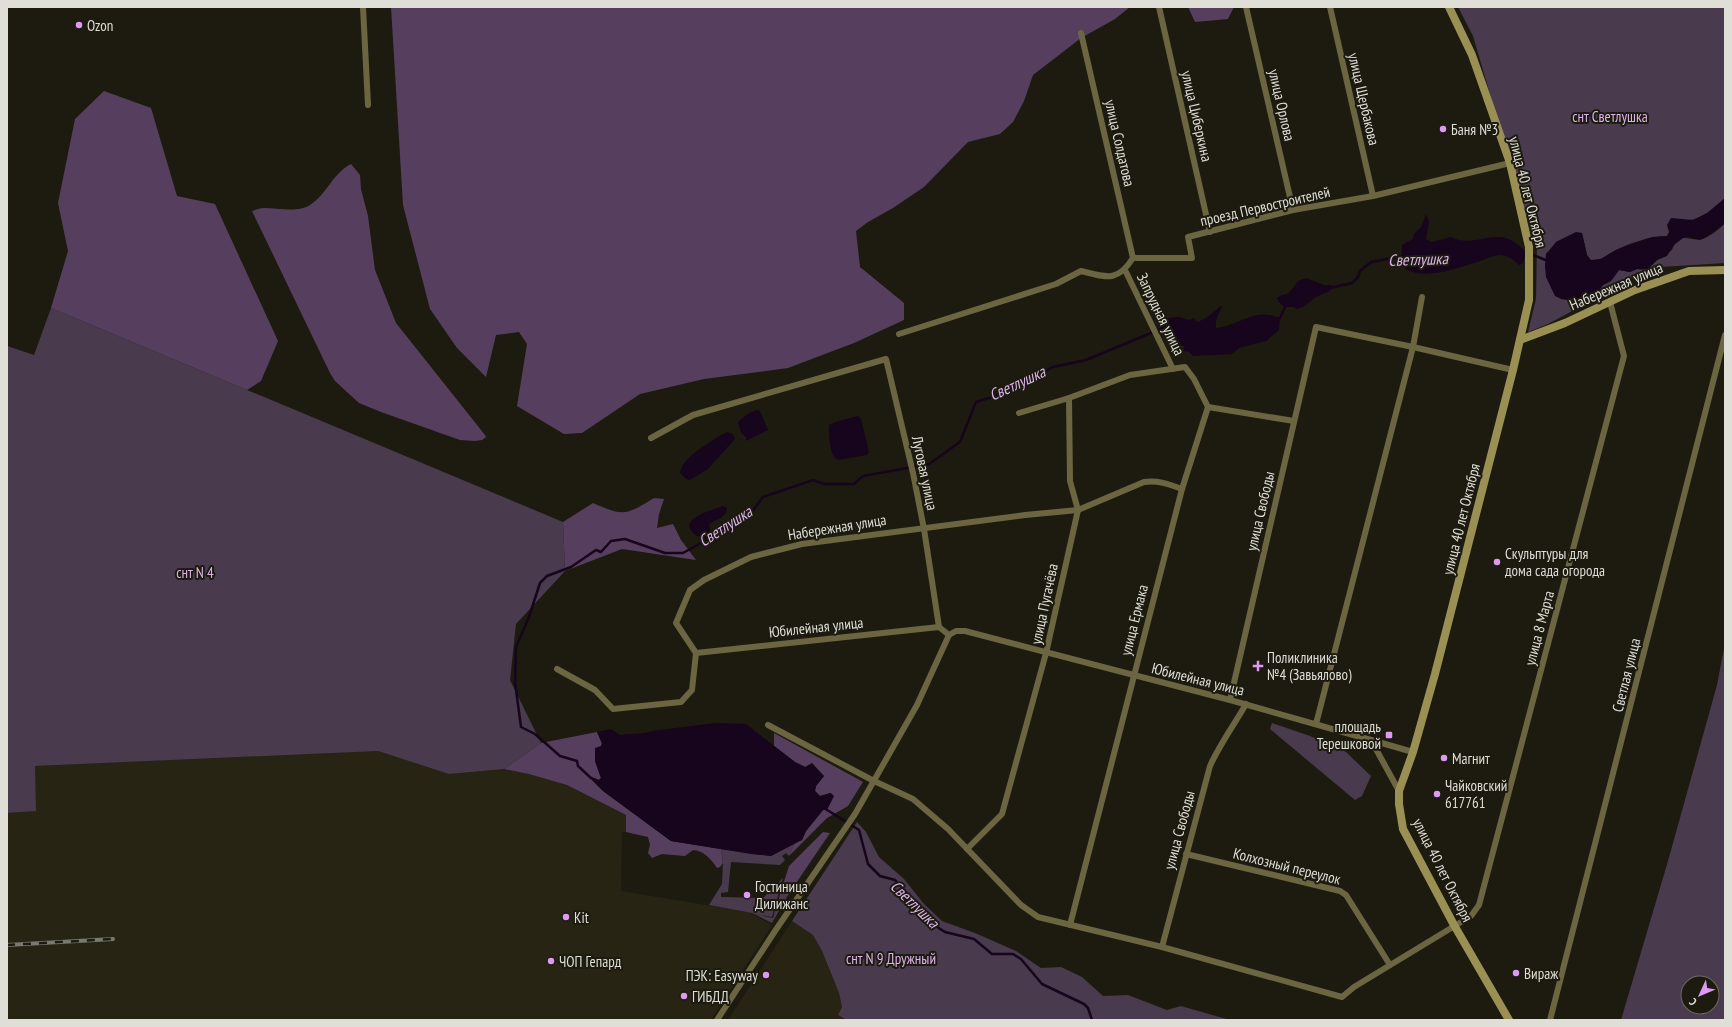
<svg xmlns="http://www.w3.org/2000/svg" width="1732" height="1027" viewBox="0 0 1732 1027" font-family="'PT Sans Narrow',sans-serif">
  <rect width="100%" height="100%" fill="#1d1b10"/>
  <g fill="#272413">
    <polygon points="378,751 449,774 504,769 529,774 567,785 626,815 626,832 622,832 621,891 748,912 772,925 711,1020 7,1020 7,813 35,811 35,766"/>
    <polygon points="792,921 813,935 822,951 839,993 842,1007 838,1015 847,1020 728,1020"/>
  </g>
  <g fill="#493a4e" fill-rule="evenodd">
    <path d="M1458,7H1725V198C1715,209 1697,223 1681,220L1667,236C1652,236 1629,243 1616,250C1606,255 1602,261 1590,260L1587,255L1582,233H1576L1556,242L1573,301L1598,292L1603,285L1611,281L1619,270L1630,272L1637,269L1643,270L1672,250C1680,230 1689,242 1701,239C1708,238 1720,229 1725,223V263L1661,267L1635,277L1548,324L1528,332L1536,299L1537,244H1534L1473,36Z"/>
    <polygon points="51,308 563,522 565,571 516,624 510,680 541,743 504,769 449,774 378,751 35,766 36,811 7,813 7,346 34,355"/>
    <path d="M1725,643V1020H1621L1668,861L1717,685ZM1688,983H1712V1007H1688Z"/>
    <polygon points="1272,723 1310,736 1346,752 1371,776 1362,796 1355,800 1270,729"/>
    <polygon points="857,822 866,832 879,857 904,879 924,904 942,921 975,933 1016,951 1041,968 1061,967 1082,977 1103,996 1128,995 1167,1010 1181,1006 1230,1020 847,1020 838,1015 842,1007 839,993 822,951 813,935 792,921"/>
    <polygon points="795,842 789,856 786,853 782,856 785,860 780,865 731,862 728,892 721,893 721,897 763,898 783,878 772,917 754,914 773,918 781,891 785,895 788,895 772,923 752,913 709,905 722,884 723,862 721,849 771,856"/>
  </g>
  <g fill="#563f5e">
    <polygon points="391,7 1130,7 1115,19 1081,38 1033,75 1024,101 1013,122 1000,134 968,142 924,187 893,208 868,222 856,231 860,267 904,303 904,320 854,343 788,368 704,379 640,394 582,433 564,434 517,406 527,344 519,332 496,335 486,377 457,348 430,309 403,205"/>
    <polygon points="1188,7 1234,7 1228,19 1195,22"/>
    <polygon points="104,91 151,108 177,196 215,204 278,341 261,381 247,390 51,308 68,251 58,203 75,119"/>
    <path d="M351,164L360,175L361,189L368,216L375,270L396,323L485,435L486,437L482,440L475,441L460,440L381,412L359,403L335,381L330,373L252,211C256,210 260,208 264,208C278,208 298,213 310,205C327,194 333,173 351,164Z"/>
    <path d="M654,498L664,499L659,514L657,528L673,524L681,540L696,560L622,549L565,571L563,522L593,503C624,517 626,515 654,498Z"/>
    <path d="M597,732L602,744L595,761L601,778L599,780L589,777L603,791L671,841L721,849L723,863L720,867L717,868C712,860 703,850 693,850L685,856L662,854L652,858L648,853L650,845L648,837L626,832V815L567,785L529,774L504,769L541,743Z"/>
    <polygon points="774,733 863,782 848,806 827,818 789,856 795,842 802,840 806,831 823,810 827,809 830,793 820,796 815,791 816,786 824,776 795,762 774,746"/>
    <polygon points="823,832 830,833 788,895 785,895 781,891 789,866"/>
  </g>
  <g fill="#17041d">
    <polygon points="1725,198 1725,223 1723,225 1705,238 1700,240 1688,237 1683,238 1674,245 1667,256 1657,260 1648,269 1637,269 1630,272 1619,270 1611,281 1603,285 1595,295 1573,301 1561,299 1555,296 1546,277 1545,266 1546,254 1556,242 1576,232 1582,233 1587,255 1591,260 1601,259 1616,250 1637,242 1652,237 1667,236 1669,232 1667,225 1671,218 1693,220 1707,213"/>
    <path d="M1426,214L1429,222L1426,239L1432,242L1451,237C1468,246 1482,236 1500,237C1510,237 1520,246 1526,252L1523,263L1519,265C1513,259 1509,256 1501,255C1495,255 1488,258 1483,260C1461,267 1419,284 1401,265L1402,245L1413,239L1414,234L1421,227Z"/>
    <polygon points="1306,278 1324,285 1332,285 1330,291 1316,297 1303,307 1296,309 1294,307 1284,307 1277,300 1279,299 1276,299 1280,296 1289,293 1298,281"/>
    <path d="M1221,306L1222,307L1216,320V328C1241,325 1254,307 1280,318L1279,330L1266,341L1239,348L1232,354L1193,356L1189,352L1184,351V346L1178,345L1179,341L1172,342C1167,335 1167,327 1167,318L1179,317L1189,320L1194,318L1198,322L1206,318Z"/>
    <polygon points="757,410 760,411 768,430 746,441 746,437 741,433 738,422 749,413"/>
    <path d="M858,416L861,419L869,452L867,455L838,460C829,456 829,435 829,425L835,422Z"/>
    <path d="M727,432L733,434L735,439L708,469L690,480L686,479L680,473C683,456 708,444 721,435Z"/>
    <path d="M723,506L727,508C727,517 716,520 709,524L710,531L714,533L731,520H733L734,526L731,531L709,545L705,538C698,537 695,536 691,530C682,517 716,509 723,506Z"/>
    <path d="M715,723L746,724L795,762L805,767L812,763L824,776L816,786L815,791L820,796L831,793L834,796L827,810H823L806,831L802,840L771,856L751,854L671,841L603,791L587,775L599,780L601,778L595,761V748L601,746L602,743L597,732L611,729L620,735C631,733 642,735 652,731Z"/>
  </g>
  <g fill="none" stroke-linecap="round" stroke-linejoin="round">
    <g stroke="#17041d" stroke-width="2.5">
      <polyline points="1531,254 1548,261"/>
      <polyline points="1330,288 1352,283 1358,277 1360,271 1371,262 1403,256"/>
      <polyline points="1278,320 1280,318 1286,305"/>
      <polyline points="731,526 751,513 763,497 813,480 824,484 854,484 863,476 929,464 960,442 976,402 1002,394 1053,367 1086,360 1168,326 1170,327"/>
      <polyline points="591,778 578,766 577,761 560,756 535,734 521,727 515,682 516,647 529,617 540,583 547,576 571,567 596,550 601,552 611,541 625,539 665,553 683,553 708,539"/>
      <polyline points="824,808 859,830 868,864 880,876 895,880 906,892 909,899 934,925 945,932 974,939 992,954 1013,954 1021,959 1042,984 1084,1004 1088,1008 1092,1020"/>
    </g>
    <g stroke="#6b6541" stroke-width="6">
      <polyline points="363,7 368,105"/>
      <polyline points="1159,7 1210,232"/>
      <polyline points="1246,7 1293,210"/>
      <polyline points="1330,7 1373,196"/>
      <polyline points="1081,33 1133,258"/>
      <polyline points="1125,270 1173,369"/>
      <path d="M899,334L1056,284L1081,271C1106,277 1117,283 1133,258H1192L1188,237L1293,210L1373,196L1510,163"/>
      <polyline points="1069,398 1130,375 1185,367 1194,379 1208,407"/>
      <polyline points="651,438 693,415 886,359 913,473 924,529 939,627 949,635"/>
      <polyline points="949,635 956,631 965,631 1230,700 1371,740 1399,791"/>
      <polyline points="696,653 939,627"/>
      <path d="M557,669L595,690L613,709L681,702L692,690L696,653L676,623L690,590L704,580L751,557L802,544L1025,515L1078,510L1144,482C1157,480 1169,484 1182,489"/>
      <polyline points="1230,700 1316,327 1413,347 1513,370"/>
      <polyline points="1316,724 1413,347 1422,297"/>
      <polyline points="768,725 874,781 913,799 948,829 1021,905 1038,917 1162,947 1342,997 1354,987 1471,916 1479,905 1624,356 1610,302"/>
      <polyline points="1371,740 1413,752"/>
      <polyline points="967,849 1002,814 1046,653 1078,510 1070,481 1069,398 1019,413"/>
      <polyline points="1186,854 1340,891 1346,895 1390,965"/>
      <polyline points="1070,925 1182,489 1208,407 1294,421"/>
      <path d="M1162,947L1210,766C1220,744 1234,725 1246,704"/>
      <polyline points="717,1020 775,931 855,814 917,705 949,635"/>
      <polyline points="1550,1020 1725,335"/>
    </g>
    <g stroke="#9a9054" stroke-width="8">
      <polyline points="1449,7 1472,55 1510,163 1529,247 1529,300 1513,370 1435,674 1413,752 1399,791 1399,804 1403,829 1454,925 1509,1020"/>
      <polyline points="1520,340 1565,323 1635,290 1689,271 1725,270"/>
    </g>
    <defs>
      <polyline id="rail" points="7,945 113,939"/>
    </defs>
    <use href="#rail" stroke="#7a796f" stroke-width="4"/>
    <use href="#rail" stroke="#1d1b10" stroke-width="2.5" stroke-dasharray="8" stroke-linecap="butt"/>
  </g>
  <g fill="#dd99f3" stroke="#1d1b10" stroke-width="1.5">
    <circle cx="79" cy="25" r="4"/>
    <circle cx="1443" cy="129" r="4"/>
    <circle cx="1497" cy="562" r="4"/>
    <path d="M1256 660h4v4h4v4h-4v4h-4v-4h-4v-4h4z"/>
    <rect x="1385" y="731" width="8" height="8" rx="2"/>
    <circle cx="1444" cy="758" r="4"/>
    <circle cx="1437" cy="794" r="4"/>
    <circle cx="747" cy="895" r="4"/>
    <circle cx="566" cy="917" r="4"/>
    <circle cx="551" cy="961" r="4"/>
    <circle cx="1516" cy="973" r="4"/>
    <circle cx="766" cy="975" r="4"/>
    <circle cx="684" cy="996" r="4"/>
  </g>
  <g text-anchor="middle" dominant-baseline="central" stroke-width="4" stroke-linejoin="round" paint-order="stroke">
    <g font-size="15" fill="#dfded7" stroke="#1d1b10" text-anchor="start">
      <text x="87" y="25">Ozon</text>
      <text x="1451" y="129">Баня №3</text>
      <text x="1505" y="553">Скульптуры для<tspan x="1505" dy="17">дома сада огорода</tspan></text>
      <text x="1267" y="657">Поликлиника<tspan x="1267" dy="17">№4 (Завьялово)</tspan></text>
      <text x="1381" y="726" text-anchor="end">площадь<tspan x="1381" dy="17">Терешковой</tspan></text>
      <text x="1452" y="758">Магнит</text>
      <text x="1445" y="785">Чайковский<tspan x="1445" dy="17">617761</tspan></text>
      <text x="755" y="886">Гостиница<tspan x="755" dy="17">Дилижанс</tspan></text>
      <text x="574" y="917">Kit</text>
      <text x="559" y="961">ЧОП Гепард</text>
      <text x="1524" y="973">Вираж</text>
      <text x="758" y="975" text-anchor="end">ПЭК: Easyway</text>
      <text x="692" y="996">ГИБДД</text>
    </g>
    <g font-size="15" fill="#dfded7" stroke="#1d1b10">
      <text transform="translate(1364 99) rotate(77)">улица Щербакова</text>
      <text transform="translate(1282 105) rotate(77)">улица Орлова</text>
      <text transform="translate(1197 116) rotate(77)">улица Циберкина</text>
      <text transform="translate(1120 143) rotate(77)">улица Солдатова</text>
      <text transform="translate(1528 192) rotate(76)">улица 40 лет Октября</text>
      <text transform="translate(1265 206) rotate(-13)">проезд Первостроителей</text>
      <text transform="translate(1616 286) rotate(-23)">Набережная улица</text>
      <text transform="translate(1161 314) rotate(64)">Запрудная улица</text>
      <text transform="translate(925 473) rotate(78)">Луговая улица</text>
      <text transform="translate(1260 511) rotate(-77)">улица Свободы</text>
      <text transform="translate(1461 519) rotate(-76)">улица 40 лет Октября</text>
      <text transform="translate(837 527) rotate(-9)">Набережная улица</text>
      <text transform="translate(1044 604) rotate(-78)">улица Пугачёва</text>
      <text transform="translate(1134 620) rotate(-76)">улица Ермака</text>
      <text transform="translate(816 627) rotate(-6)">Юбилейная улица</text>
      <text transform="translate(1539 628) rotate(-75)">улица 8 Марта</text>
      <text transform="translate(1626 675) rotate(-76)">Светлая улица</text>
      <text transform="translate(1198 679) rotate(14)">Юбилейная улица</text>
      <text transform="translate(1179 830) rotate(-75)">улица Свободы</text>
      <text transform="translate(1287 866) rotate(14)">Колхозный переулок</text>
      <text transform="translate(1443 870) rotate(63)">улица 40 лет Октября</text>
    </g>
    <g font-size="15" fill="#dcb2ea" stroke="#1d1b10">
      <text x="1610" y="116">снт Светлушка</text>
      <text x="195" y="572">снт N 4</text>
      <text x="891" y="958">снт N 9 Дружный</text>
    </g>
    <g font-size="16" font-style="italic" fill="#deb4ec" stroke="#1d1b10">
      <text transform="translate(1418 259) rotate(-2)">Светлушка</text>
      <text transform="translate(1017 383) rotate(-25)">Светлушка</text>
      <text transform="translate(725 526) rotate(-33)">Светлушка</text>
      <text transform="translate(915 904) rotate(44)">Светлушка</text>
    </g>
  </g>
  <rect width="1732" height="1027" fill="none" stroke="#dfded7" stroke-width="16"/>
  <g transform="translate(1700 995) rotate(226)"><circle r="19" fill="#1d1b10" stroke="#6b6960"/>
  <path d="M0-3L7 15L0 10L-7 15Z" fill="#dd99f3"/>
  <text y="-6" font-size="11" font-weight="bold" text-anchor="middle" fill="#dfded7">С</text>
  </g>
</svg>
